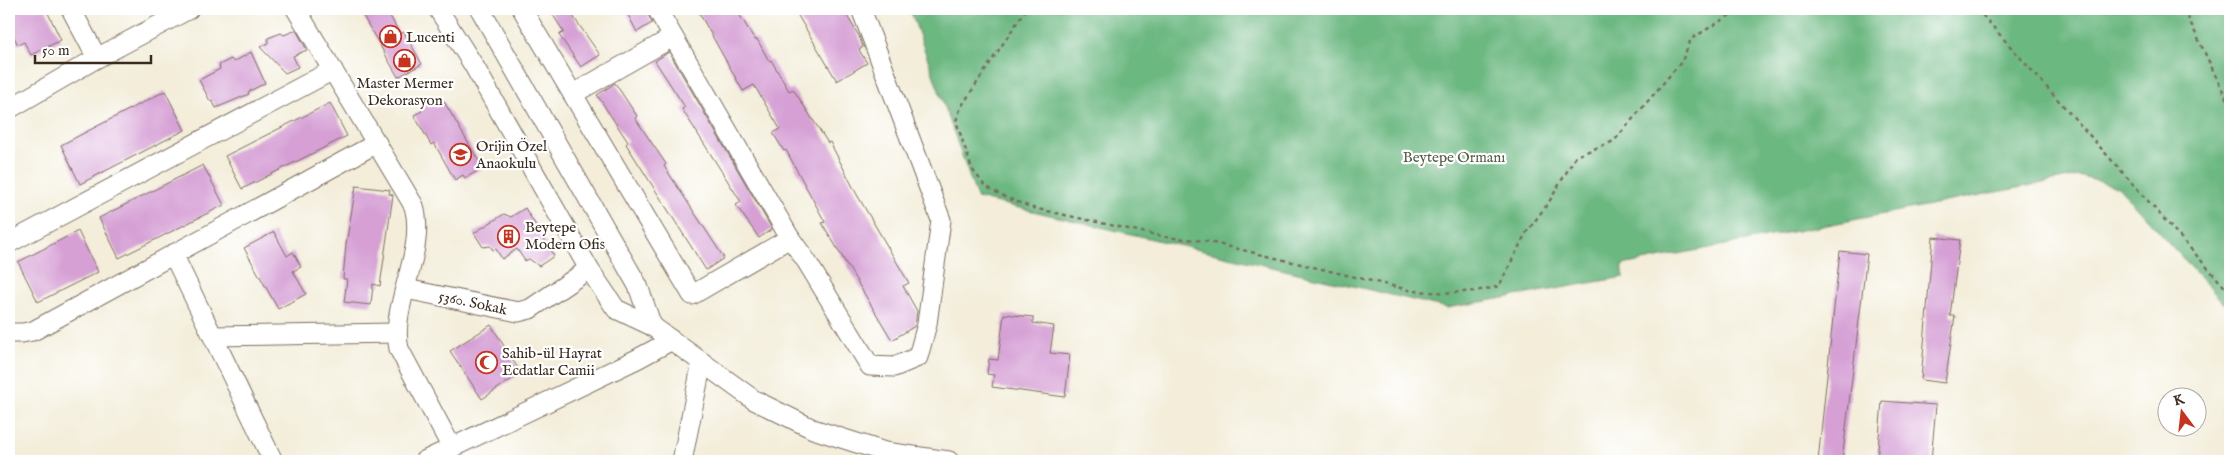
<svg xmlns="http://www.w3.org/2000/svg" width="2239" height="470" viewBox="0 0 2239 470" font-family="'IM FELL English',serif">
  <rect width="100%" height="100%" fill="#fff"/>
  <filter id="ink" filterUnits="userSpaceOnUse"><feTurbulence type="fractalNoise" baseFrequency=".02" numOctaves="2"/><feDisplacementMap in="SourceGraphic" scale="10" xChannelSelector="R" yChannelSelector="G"/><feConvolveMatrix kernelMatrix="1 2 1 2 8 2 1 2 1" color-interpolation-filters="sRGB"/></filter>
  <filter id="wash" filterUnits="userSpaceOnUse"><feTurbulence type="fractalNoise" baseFrequency=".0096" numOctaves="4" result="noise"/><feDisplacementMap in="SourceGraphic" scale="20" xChannelSelector="R" yChannelSelector="G"/><feGaussianBlur stdDeviation="1.12" result="paint"/><feColorMatrix in="noise" values="0 0 0 0 0 0 0 0 0 0 0 0 0 0 0 0 0 1.4 0 .05"/><feComposite in="paint" operator="in"/></filter>
  <g filter="url(#wash)">
    <rect width="100%" height="100%" fill="#f3edd9"/>
    <polygon fill="#6cb881" stroke="#547150" points="910,9 2230,9 2230,310 2118,187 2079,176 1622,265 1624,277 1447,308 977,198"/>
    <g id="blocks">
      <g fill="#d6a0d5">
        <polygon points="9,9 46,9 61,40 31,55 24,42 18,45 9,27"/>
        <polygon points="359,9 386,9 400,34 404,32 422,64 398,77"/>
        <polygon points="549,9 568,9 600,55 581,67 559,35 564,32"/>
        <polygon points="625,9 646,9 652,23 637,32"/>
        <polygon points="697,9 736,9 755,40 757,39 769,61 771,60 789,91 793,89 828,143 830,142 856,193 909,283 903,286 917,311 915,326 892,340 822,223 825,222 786,150 784,151 773,133 780,129 754,85 743,91"/>
        <polygon points="794,9 843,9 859,36 863,47 859,50 867,63 837,81"/>
        <polygon points="296,30 307,50 293,56 298,67 285,73 260,47 268,43 268,38 281,33 284,35"/>
        <polygon points="251,52 265,83 248,92 249,94 216,108 213,102 210,101 199,80 220,69 219,65 231,59 234,62"/>
        <polygon points="669,52 772,229 759,238 736,205 741,202 682,109 685,107 655,61"/>
        <polygon points="615,83 637,116 635,118 666,164 664,166 724,258 706,270 626,144 628,142 597,95"/>
        <polygon points="165,91 185,130 80,184 61,145"/>
        <polygon points="437,96 440,101 443,100 483,168 465,178 463,175 455,180 434,143 431,145 414,115 422,111 420,106"/>
        <polygon points="330,103 347,136 242,189 225,156"/>
        <polygon points="203,165 224,205 119,258 99,218"/>
        <polygon points="356,186 390,190 389,194 393,195 380,286 373,284 371,305 344,302 347,279 343,279 346,244"/>
        <polygon points="525,208 554,256 539,266 529,259 525,261 517,249 502,259 496,249 493,250 490,246 483,247 474,233 504,214 511,217"/>
        <polygon points="78,231 98,272 38,302 18,262"/>
        <polygon points="274,232 287,256 293,252 301,267 293,271 306,294 278,309 244,248"/>
        <polygon points="1933,237 1960,240 1950,316 1955,316 1945,383 1921,380"/>
        <polygon points="1840,251 1867,254 1842,461 1818,461"/>
        <polygon points="1004,314 1033,317 1033,323 1054,326 1050,353 1070,355 1065,397 992,387 994,375 987,374 989,359 998,360"/>
        <polygon points="491,325 521,373 482,399 450,351"/>
        <polygon points="1882,401 1936,405 1931,461 1877,461"/>
      </g>
    </g>
  </g>
  <g filter="url(#ink)">
    <use href="#blocks" fill-opacity="0" stroke="#7b6e5f" stroke-width="1"/>
    <g fill="none" stroke-linecap="round" stroke-linejoin="round">
      <defs>
        <g id="minor">
          <polyline points="71,9 97,58"/>
          <path d="M296,9L414,206C427,253 389,305 399,349L452,448"/>
          <polyline points="438,9 474,66 589,269 616,309 652,326 754,400 813,429 885,452 949,461"/>
          <polyline points="480,9 638,286 652,326"/>
          <polyline points="522,9 692,295 790,238 807,262 870,366 894,367 918,357 927,324 941,220 861,9"/>
          <polyline points="657,9 790,238"/>
          <polyline points="573,94 673,37"/>
          <polyline points="9,109 97,58 189,9"/>
          <polyline points="9,243 333,70"/>
          <polyline points="173,254 273,461"/>
          <polyline points="406,289 518,312 530,309 589,269"/>
          <polyline points="9,333 22,333 33,331 377,143"/>
          <polyline points="213,336 395,333"/>
          <polyline points="424,461 637,359 672,340"/>
          <polyline points="682,461 702,362"/>
        </g>
      </defs>
      <use href="#minor" stroke="#7b6e5f" stroke-width="21"/>
      <g stroke="#7b6e5f" stroke-width="2.5" stroke-dasharray="4 4" stroke-linecap="butt">
        <path d="M1026,9L961,107L956,121L972,169L985,186L1005,197L1033,208L1165,237L1205,241L1413,291C1442,293 1471,294 1499,286L1526,233L1549,202L1576,156L1614,141L1682,61L1691,39L1740,9"/>
        <polyline points="1977,9 2230,293"/>
        <polyline points="2184,9 2230,106"/>
      </g>
      <use href="#minor" stroke="#fff" stroke-width="19"/>
    </g>
  </g>
  <defs>
    <symbol id="shop-ring" viewBox="-11 -11 22 22"><circle r="9.5" fill="#fff" stroke="#c8321e" stroke-width="1.5"/><path d="M-5-2.5h2.3a2.7 3.5 0 0 1 5.4 0H5L5.5 6h-11ZM-1.5-2.5h3a1.5 2.3 0 0 0-3 0Z" fill="#c8321e"/></symbol>
    <symbol id="school-ring" viewBox="-11 -11 22 22"><circle r="9.5" fill="#fff" stroke="#c8321e" stroke-width="1.5"/><path d="M0-5L7-2L0 1L-7-2ZM-4 1L0 2.5L4 1V4Q0 6-4 4Z" fill="#c8321e"/></symbol>
    <symbol id="building-ring" viewBox="-11 -11 22 22"><circle r="9.5" fill="#fff" stroke="#c8321e" stroke-width="1.5"/><path d="M-4-6H4V6H1V3H-1V6H-4ZM-2.5-4.3h1.7v1.8h-1.7ZM.8-4.3h1.7v1.8H.8ZM-2.5-1h1.7V.8h-1.7ZM.8-1h1.7V.8H.8Z" fill="#c8321e"/></symbol>
    <symbol id="mosque-ring" viewBox="-11 -11 22 22"><circle r="9.5" fill="#fff" stroke="#c8321e" stroke-width="1.5"/><path d="M3.5-4.9A6 6 0 1 0 3.5 4.9A5 5 0 1 1 3.5-4.9Z" fill="#c8321e"/></symbol>
  </defs>
  <g fill-rule="evenodd">
    <use href="#shop-ring" x="378" y="24" width="25" height="25"/>
    <use href="#shop-ring" x="392" y="48" width="25" height="25"/>
    <use href="#school-ring" x="448" y="142" width="25" height="25"/>
    <use href="#building-ring" x="496" y="224" width="25" height="25"/>
    <use href="#mosque-ring" x="474" y="350" width="25" height="25"/>
  </g>
  <g text-anchor="middle" dominant-baseline="central" stroke-width="4.5" stroke-linejoin="round" paint-order="stroke">
    <g font-size="15" fill="#3b2a1e" stroke="#fff" text-anchor="start">
      <text x="406" y="37">Lucenti</text>
      <text x="405" y="83" text-anchor="middle">Master Mermer<tspan x="405" dy="17">Dekorasyon</tspan></text>
      <text x="476" y="146">Orijin Özel<tspan x="476" dy="17">Anaokulu</tspan></text>
      <text x="525" y="227">Beytepe<tspan x="525" dy="17">Modern Ofis</tspan></text>
      <text x="502" y="353">Sahib-ül Hayrat<tspan x="502" dy="17">Ecdatlar Camii</tspan></text>
    </g>
    <g font-size="15" fill="#525e43" stroke="#fff">
      <text x="1454" y="157">Beytepe Ormanı</text>
    </g>
    <g font-size="15" fill="#3b2a1e" stroke="#fff">
      <text transform="translate(473 303) rotate(12)">5360. Sokak</text>
    </g>
  </g>
  <rect width="2239" height="470" fill="none" stroke="#fff" stroke-width="30"/>
  <g transform="translate(2182 412) rotate(345)"><circle r="24" fill="#ffffff" stroke="#b1aaa5"/>
  <path d="M0-4L9 19L0 12L-9 19Z" fill="#c8321e"/>
  <text y="-8" font-size="14" font-weight="bold" text-anchor="middle" fill="#3b2a1e">K</text>
  </g>
  <path d="M35 55v8h116v-8" fill="none" stroke="#3b2a1e" stroke-width="2.5"/>
  <text x="42" y="55" font-size="15" fill="#3b2a1e" stroke="#ffffff" stroke-width="4" paint-order="stroke">50 m</text>
</svg>
